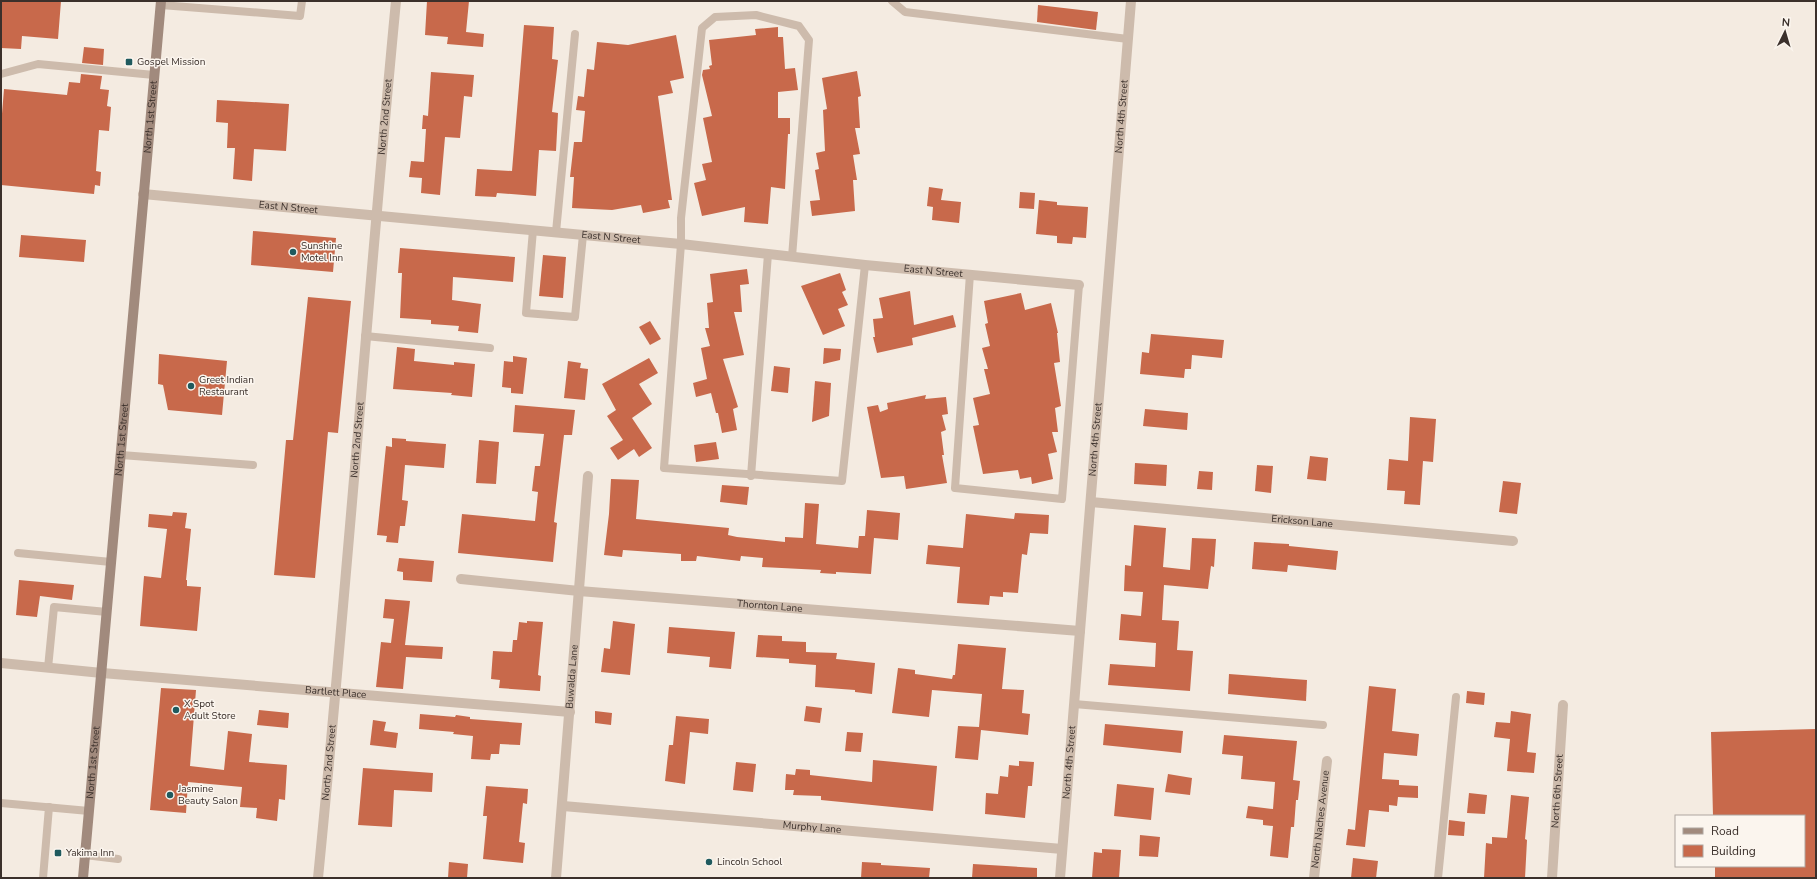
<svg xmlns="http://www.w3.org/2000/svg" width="1817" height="879" viewBox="0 0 1817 879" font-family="'Nunito Sans',sans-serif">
  <rect width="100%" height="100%" fill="#f4ebe1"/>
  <g fill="#c8694b">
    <polygon points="1,1 61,1 58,39 22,36 21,49 1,48"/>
    <polygon points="427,1 469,1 466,32 484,34 483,47 447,44 448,37 425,35"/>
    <polygon points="1038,5 1098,12 1096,30 1037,22"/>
    <polygon points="524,25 554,27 552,59 558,60 552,112 558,113 556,151 539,150 536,196 497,193 496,197 475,196 477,169 512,171"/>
    <polygon points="778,27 778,37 783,37 785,69 795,68 798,90 778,92 778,118 790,118 790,134 788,134 785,189 771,187 768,224 744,222 745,207 702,216 694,183 706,180 702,164 712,162 703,118 712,116 702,75 703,70 710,69 709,66 712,65 709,40 756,35 755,29"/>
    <polygon points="676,35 684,78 670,81 673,93 658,96 672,200 668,200 670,208 643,213 641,205 612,210 572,208 574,177 570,177 574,142 582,142 585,111 576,110 578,96 584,97 587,69 594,70 597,42 628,45"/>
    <polygon points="84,47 104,49 103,65 82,63"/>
    <polygon points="857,71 861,96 858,97 860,128 855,128 860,154 853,155 857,180 853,180 855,211 812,216 810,201 820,200 815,170 819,169 816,153 825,151 823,110 827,109 822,78"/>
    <polygon points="431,72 474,75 472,97 464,96 460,138 445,137 440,195 421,193 422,178 409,177 411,161 424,162 426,129 422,129 423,115 428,116"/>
    <polygon points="81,74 102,76 100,89 109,90 107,106 111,107 109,131 99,130 96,171 101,172 100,186 95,185 94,194 1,185 1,126 4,89 67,95 69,82 80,83"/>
    <polygon points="217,100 289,104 286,151 254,149 252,181 233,179 235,148 227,148 228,123 216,122"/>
    <polygon points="929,187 943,189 941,200 961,202 959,223 932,220 933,207 927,206"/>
    <polygon points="1020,192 1035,193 1034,209 1019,208"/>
    <polygon points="1039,200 1057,202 1057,205 1088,207 1086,238 1073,237 1072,244 1057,243 1057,236 1036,234"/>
    <polygon points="253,231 336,238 333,272 251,265"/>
    <polygon points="21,235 86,240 84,262 19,257"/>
    <polygon points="400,248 515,257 513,282 453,277 452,300 481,304 478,333 458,331 459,326 431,324 431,320 400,318 402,273 398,273"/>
    <polygon points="543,255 566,257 563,298 539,296"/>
    <polygon points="747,269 749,284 740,285 742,312 734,312 744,355 723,359 738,407 733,409 737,430 722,433 718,413 716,413 711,393 696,397 693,383 707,379 701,348 710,346 705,328 709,328 707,303 713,302 710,274"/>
    <polygon points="840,273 846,290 842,292 848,305 838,309 845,326 823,335 801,286"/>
    <polygon points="910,291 914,325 953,315 956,327 912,338 913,345 877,353 873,337 875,337 873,319 883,318 879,298"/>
    <polygon points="1021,293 1025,310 1051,303 1058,333 1057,333 1060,362 1054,363 1061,406 1055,408 1058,432 1052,432 1057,452 1048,454 1053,479 1032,484 1031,477 1020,479 1018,470 983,474 973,426 979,425 973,398 990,394 984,369 988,369 982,348 990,346 985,324 988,323 984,301"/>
    <polygon points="308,297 351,301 338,433 328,432 315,578 274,575 286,440 293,440"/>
    <polygon points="650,321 661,339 650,345 639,327"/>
    <polygon points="1151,334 1224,340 1222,358 1192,355 1191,369 1185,369 1184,378 1140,374 1142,352 1149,353"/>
    <polygon points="397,347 415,349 414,361 454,365 454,362 475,364 472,397 451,395 452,393 393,389"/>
    <polygon points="824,348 841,349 840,360 823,364"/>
    <polygon points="159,354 227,361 222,415 168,410 163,385 158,384"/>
    <polygon points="513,356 527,358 523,394 511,393 511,388 502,387 504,361 513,362"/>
    <polygon points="649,358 658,373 639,384 652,404 632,418 652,448 639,457 634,449 618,460 610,448 623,440 607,416 616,410 602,384"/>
    <polygon points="568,361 581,363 580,368 588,369 585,400 564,398"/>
    <polygon points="774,366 790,368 788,393 771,391"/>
    <polygon points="815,381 831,383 829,416 812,422"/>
    <polygon points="926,395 925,399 946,397 948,414 942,415 946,430 941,432 944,455 942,455 947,483 906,489 904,476 881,478 867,407 878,405 880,412 888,409 887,403"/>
    <polygon points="515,405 575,410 572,435 564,435 554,522 557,523 553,562 458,553 462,514 535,521 538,492 532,491 535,466 540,466 544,434 513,432"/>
    <polygon points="1145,409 1188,413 1187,430 1143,426"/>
    <polygon points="1410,417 1436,419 1433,462 1423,461 1420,505 1404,504 1405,491 1387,490 1389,459 1408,461"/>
    <polygon points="392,438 406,439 406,441 446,444 444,468 405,465 402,500 408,501 405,526 400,526 398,543 386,542 387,536 377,535 386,446 392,447"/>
    <polygon points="479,440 499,442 496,484 476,483"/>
    <polygon points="716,442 719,459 696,462 694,445"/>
    <polygon points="1310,456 1328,458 1326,481 1307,479"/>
    <polygon points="1135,463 1167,465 1166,486 1134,484"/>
    <polygon points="1257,465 1273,466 1271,493 1255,491"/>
    <polygon points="1199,471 1213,472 1212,490 1197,489"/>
    <polygon points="611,479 639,480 636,519 729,528 728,535 737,537 785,542 785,537 803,538 805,503 819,504 816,544 858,548 859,536 865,536 867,510 900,513 898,540 874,538 871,574 836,572 836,574 820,573 821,570 762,567 763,558 741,556 740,561 697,556 696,561 681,561 681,554 623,550 622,557 604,555 609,514"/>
    <polygon points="1503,481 1521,483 1517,514 1499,512"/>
    <polygon points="722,485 749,487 747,505 720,502"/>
    <polygon points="173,512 187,513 185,528 191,529 186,580 187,580 187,586 201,587 197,631 140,626 144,576 161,578 167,529 148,527 149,514 172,516"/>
    <polygon points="1015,513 1049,515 1048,534 1030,533 1027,555 1022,554 1018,593 1003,592 1003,597 990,596 989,605 957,603 960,567 926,564 928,545 963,548 966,514 1014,519"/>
    <polygon points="1134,525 1166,528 1163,567 1190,570 1192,538 1216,539 1214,567 1211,566 1208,589 1164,585 1162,620 1179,621 1177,650 1193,651 1190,691 1108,685 1110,664 1155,667 1156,643 1119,640 1121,614 1141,616 1143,592 1124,591 1125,565 1131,566"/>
    <polygon points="1254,542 1289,544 1289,546 1338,551 1336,570 1288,565 1287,572 1252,569"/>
    <polygon points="399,558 434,561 432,582 403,580 403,572 397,571"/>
    <polygon points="19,580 74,585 72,600 40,596 37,617 16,615"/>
    <polygon points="385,599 410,601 405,645 443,647 442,659 406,657 403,689 376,687 381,642 391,643 394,619 383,618"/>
    <polygon points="527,621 543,622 538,675 541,676 540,691 499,688 500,680 491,679 493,651 512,652 513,640 517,640 519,622 527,623"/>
    <polygon points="613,621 635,624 630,675 601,672 604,648 610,649"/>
    <polygon points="669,627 735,632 731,669 709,667 710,657 667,653"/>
    <polygon points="758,635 782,636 782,641 806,642 806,652 837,653 836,659 875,663 872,694 855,692 855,690 815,687 816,665 789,663 789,659 756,657"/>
    <polygon points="958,644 1006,648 1002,689 1024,690 1022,713 1030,714 1028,735 981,730 978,760 955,758 958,726 979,727 982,694 932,690 929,717 892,713 898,668 915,670 915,674 952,679 953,675 955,675"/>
    <polygon points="1229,674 1307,680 1306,701 1228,694"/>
    <polygon points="1369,686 1396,689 1392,731 1419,734 1417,756 1384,753 1382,779 1399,780 1399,785 1418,786 1418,798 1398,797 1397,806 1389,805 1389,812 1369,810 1365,847 1346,845 1348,829 1355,830"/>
    <polygon points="161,688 196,690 190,766 224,770 228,731 252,734 249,762 287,765 285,800 279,799 277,821 256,818 257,808 240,807 242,787 188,782 186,813 150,810"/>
    <polygon points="1467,691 1485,693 1484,705 1466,703"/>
    <polygon points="806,706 822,708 820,723 804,721"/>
    <polygon points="259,710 289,713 288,728 257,725"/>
    <polygon points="595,711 612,713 611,725 595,723"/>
    <polygon points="1511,711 1531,714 1527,752 1536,753 1534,773 1507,771 1510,739 1494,737 1496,722 1510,723"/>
    <polygon points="420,714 455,717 456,715 470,717 470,719 522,723 520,745 500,744 499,754 491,754 490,760 471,759 473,736 453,734 454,732 419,729"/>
    <polygon points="676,716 709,719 708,734 690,732 685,784 665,781 669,745 673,745"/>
    <polygon points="373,720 386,722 384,731 398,733 396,748 370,745"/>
    <polygon points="1105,724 1183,731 1181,753 1103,745"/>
    <polygon points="1816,729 1816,878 1715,878 1715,866 1804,866 1804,816 1713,816 1711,732"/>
    <polygon points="847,732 863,733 861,752 845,751"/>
    <polygon points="1224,735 1297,741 1293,780 1300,781 1298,800 1296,800 1294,827 1291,827 1288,858 1270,856 1273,826 1263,825 1263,820 1246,818 1248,806 1273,809 1275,782 1241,779 1243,756 1222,754"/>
    <polygon points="873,760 937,766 933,811 821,800 821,796 793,795 794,790 785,790 786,774 795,775 796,769 810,770 810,775 872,782"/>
    <polygon points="1019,761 1034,762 1032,786 1028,786 1025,818 985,814 986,793 998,794 1000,776 1008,777 1009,765 1019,766"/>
    <polygon points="736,762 756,764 753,792 733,790"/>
    <polygon points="363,768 433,773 432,792 394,790 392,827 358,825"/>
    <polygon points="1168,774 1192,778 1190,795 1165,792"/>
    <polygon points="1117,784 1154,788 1151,820 1114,816"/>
    <polygon points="486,786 528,789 527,804 523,803 519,842 525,843 523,863 483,859 487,816 483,816"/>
    <polygon points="1469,793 1487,795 1485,814 1467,813"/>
    <polygon points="1511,795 1529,797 1525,839 1527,840 1525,878 1484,878 1486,843 1492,844 1492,837 1507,838"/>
    <polygon points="1449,820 1465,822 1464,836 1448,835"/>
    <polygon points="1140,835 1160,837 1158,857 1139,856"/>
    <polygon points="1102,849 1121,850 1119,878 1092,878 1094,852 1102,853"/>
    <polygon points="1353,858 1378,861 1376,878 1351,878"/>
    <polygon points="449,862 468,864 467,878 448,878"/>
    <polygon points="862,862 881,863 881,865 930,868 929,878 861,878"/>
    <polygon points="973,864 1037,868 1037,878 972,878"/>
  </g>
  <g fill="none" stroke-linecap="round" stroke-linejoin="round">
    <g stroke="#cdbbac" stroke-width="8">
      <polyline points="892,1 905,12 1128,39"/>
      <polyline points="161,5 300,16 302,1"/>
      <polyline points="1,74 38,64 154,75"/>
      <polyline points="533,230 526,313 575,317 583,235"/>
      <polyline points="556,232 575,34"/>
      <polyline points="792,257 809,40 799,26 756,15 715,17 702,28 681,218 681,244 664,468 842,481 865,265"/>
      <polyline points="970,274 955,488 1062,499 1079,285"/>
      <polyline points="365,336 490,348"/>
      <polyline points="121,455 253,465"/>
      <polyline points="751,476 768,254"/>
      <polyline points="18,553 111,562"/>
      <polyline points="48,668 54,607 107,612"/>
      <polyline points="1074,704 1323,725"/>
      <polyline points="1,803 89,811"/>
      <polyline points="85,855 118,859"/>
      <polyline points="43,878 49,807"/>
      <polyline points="1438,878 1456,697"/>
    </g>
    <g stroke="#cdbbac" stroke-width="10">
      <path id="s1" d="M143,194L681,244L865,265L1079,285"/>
      <path id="s2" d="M1091,502L1513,541"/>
      <path id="s3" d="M461,579L579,591L1080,631"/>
      <path id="s4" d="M1,663L102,673L570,712"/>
      <path id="s5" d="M563,806L1062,849"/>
      <path id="s6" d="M318,878C347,586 368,293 396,1"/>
      <path id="s7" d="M556,878L588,476"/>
      <path id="s8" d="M1060,878L1131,1"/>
      <path id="s9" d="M1314,878L1327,761"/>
      <path id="s10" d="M1552,878L1563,705"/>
    </g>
    <path stroke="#a18a7d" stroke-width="10" id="s11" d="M83,878L161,1"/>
  </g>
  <g fill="#1f5a5e" stroke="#fbf5ee" stroke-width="1.5">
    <rect x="125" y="58" width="8" height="8" rx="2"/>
    <circle cx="293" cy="252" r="4"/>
    <circle cx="191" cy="386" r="4"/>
    <circle cx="176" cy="710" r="4"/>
    <circle cx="170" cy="795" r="4"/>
    <rect x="54" y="849" width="8" height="8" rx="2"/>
    <circle cx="709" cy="862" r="4"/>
  </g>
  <g text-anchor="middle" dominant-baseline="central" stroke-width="3" stroke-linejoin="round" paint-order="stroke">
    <g font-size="10" fill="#3b302b" stroke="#fbf5ee" text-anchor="start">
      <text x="137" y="62">Gospel Mission</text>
      <text x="301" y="246">Sunshine<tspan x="301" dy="12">Motel Inn</tspan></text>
      <text x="199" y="380">Greet Indian<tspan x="199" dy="12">Restaurant</tspan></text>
      <text x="184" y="704">X Spot<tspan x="184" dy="12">Adult Store</tspan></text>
      <text x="178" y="789">Jasmine<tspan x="178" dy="12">Beauty Salon</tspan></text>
      <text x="66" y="853">Yakima Inn</text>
      <text x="717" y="862">Lincoln School</text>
    </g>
    <g font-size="10" fill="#3b302b" stroke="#fbf5ee">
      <text stroke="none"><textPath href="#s11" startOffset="764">North 1st Street</textPath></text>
      <text stroke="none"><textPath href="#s6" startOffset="764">North 2nd Street</textPath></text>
      <text stroke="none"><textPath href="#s8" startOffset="764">North 4th Street</textPath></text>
      <text stroke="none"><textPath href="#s1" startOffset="146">East N Street</textPath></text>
      <text stroke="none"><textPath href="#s1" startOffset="470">East N Street</textPath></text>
      <text stroke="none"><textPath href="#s1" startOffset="794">East N Street</textPath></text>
      <text stroke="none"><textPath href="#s11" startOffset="440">North 1st Street</textPath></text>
      <text stroke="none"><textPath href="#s6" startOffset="440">North 2nd Street</textPath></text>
      <text stroke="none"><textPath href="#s8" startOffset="440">North 4th Street</textPath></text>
      <text stroke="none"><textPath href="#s2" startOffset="212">Erickson Lane</textPath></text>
      <text stroke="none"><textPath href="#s3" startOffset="310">Thornton Lane</textPath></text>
      <text stroke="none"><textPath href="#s7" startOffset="202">Buwalda Lane</textPath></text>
      <text stroke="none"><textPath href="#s4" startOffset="336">Bartlett Place</textPath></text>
      <text stroke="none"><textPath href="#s11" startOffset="116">North 1st Street</textPath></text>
      <text stroke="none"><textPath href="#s6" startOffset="116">North 2nd Street</textPath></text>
      <text stroke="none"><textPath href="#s8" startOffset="116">North 4th Street</textPath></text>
      <text stroke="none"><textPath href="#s10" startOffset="87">North 6th Street</textPath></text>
      <text stroke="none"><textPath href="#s9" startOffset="59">North Naches Avenue</textPath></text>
      <text stroke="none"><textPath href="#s5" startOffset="250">Murphy Lane</textPath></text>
    </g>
  </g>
  <rect width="1817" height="879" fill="none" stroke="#3b302b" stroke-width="4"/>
  <rect x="1675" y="815" width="130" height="52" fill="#fbf5ee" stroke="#aea6a0"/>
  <rect x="1683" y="828" width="20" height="6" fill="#a18a7d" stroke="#aea6a0"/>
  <text x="1711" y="835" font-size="12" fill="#3b302b">Road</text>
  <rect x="1683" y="845" width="20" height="12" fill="#c8694b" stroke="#aea6a0"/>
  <text x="1711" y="855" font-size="12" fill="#3b302b">Building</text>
  <g transform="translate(1785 32) rotate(5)" stroke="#fbf5ee" stroke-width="3" paint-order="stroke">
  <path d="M0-3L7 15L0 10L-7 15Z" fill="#3b302b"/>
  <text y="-6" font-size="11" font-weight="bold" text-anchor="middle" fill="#3b302b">N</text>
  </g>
</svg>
